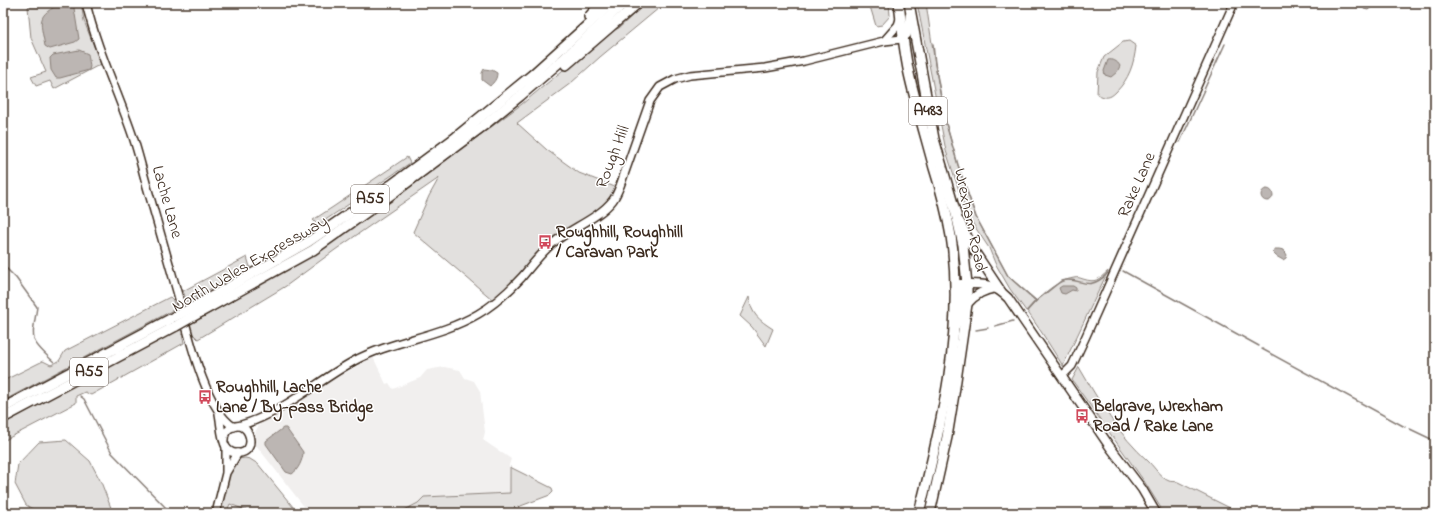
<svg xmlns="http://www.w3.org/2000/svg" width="1438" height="516" viewBox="0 0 1438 516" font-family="'Indie Flower',sans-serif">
  <rect width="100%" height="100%" fill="#fff"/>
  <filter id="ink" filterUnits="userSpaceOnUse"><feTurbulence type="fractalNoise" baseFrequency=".025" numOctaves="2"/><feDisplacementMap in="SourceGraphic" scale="8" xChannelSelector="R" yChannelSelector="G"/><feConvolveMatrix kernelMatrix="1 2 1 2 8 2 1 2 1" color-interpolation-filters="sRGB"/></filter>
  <g filter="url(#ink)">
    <polygon fill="#f1efee" points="373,357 386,384 389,383 393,389 420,378 427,370 444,367 460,370 465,378 474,381 480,391 485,432 483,440 511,459 509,465 510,493 424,497 418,503 399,513 309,513 256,445 254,438 256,430 261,423 309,394"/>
    <g fill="#e2e0de" stroke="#8e857e">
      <polygon points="36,3 81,3 84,21 101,64 54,89 50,81 36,86 31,77 46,72 31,38 28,7"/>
      <polygon points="646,3 665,3 600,57 571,83 517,123 547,150 579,173 615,187 607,202 596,211 579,222 493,300 413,232 429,196 439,178 335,250 286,286 198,339 192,333 189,325 285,271 406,190 522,104 609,32 619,28"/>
      <polygon points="869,3 889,3 890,16 882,25 876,26"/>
      <polygon points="917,3 926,3 935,64 945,120 958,165 976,217 1008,276 1036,300 1026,311 1010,289 995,263 989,248 967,215 946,151"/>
      <path d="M1129,41L1136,46C1134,64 1129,79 1116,92C1110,98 1106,99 1097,94L1098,72L1104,57L1123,42Z"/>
      <polygon points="407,157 410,163 318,225 313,220 333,207"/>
      <polygon points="247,257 250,267 187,302 183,291"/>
      <path d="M1108,271L1069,353L1063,366L1042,333L1027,311C1040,297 1054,281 1074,278C1078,277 1080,278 1083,279C1096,283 1098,280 1108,271Z"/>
      <polygon points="170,297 173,300 175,309 3,401 3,381 43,361 51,365 59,361 65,351"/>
      <path d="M749,297C751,314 759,320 773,329L766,346L752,327L740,316Z"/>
      <polygon points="181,328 184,343 91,395 85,392 76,396 76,403 3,441 3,424"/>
      <path d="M1079,367C1100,403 1118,434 1149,462C1155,468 1161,478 1169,481C1171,482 1175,481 1178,482L1240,513H1164L1144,481L1072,380Z"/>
      <polygon points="66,440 90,461 101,482 113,513 39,513 26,505 15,484 18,464 39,442"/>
      <polygon points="245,458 250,459 258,464 298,513 253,513 230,504 226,513 218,513 228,476 238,459"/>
      <polygon points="510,467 552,488 553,492 550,495 518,507 507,513 399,513 418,503 424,497 510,493"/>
    </g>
    <g fill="#bcb6b3" stroke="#887e77">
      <path d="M62,3H72L74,8L79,39L75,42L50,49L45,46C40,19 36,16 62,3Z"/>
      <polygon points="1359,3 1374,3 1374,5 1368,10 1364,9"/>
      <polygon points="79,50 88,54 90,66 89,70 60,78 56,78 51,70 50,58 53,55"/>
      <path d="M1108,60C1113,59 1117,61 1120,66L1117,72L1111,77L1105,75L1104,71Z"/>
      <path d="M484,69L492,70L497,73C497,79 494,82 490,86L482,80V73Z"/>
      <circle cx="1267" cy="195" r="6"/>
      <polygon points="1275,249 1279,249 1284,250 1287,255 1286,258 1283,260 1276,256 1272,252"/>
      <polygon points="1062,286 1073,286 1076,288 1076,291 1072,290 1065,294 1061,293 1059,288"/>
      <path d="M283,428H286L303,452C303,460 298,470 292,474L286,472L266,444V441Z"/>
    </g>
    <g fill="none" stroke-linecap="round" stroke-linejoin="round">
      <g stroke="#887e77" stroke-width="1.5">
        <polyline points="933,44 935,64 945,120 958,165 976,217 1008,276 1036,301"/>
        <polyline points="1180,142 1225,44"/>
        <path d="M3,265L16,278L37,307C32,340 28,339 54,362"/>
        <polyline points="1123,271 1259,346"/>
        <path d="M1027,311L1036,301L1061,281C1081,275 1086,295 1108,273"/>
        <polyline points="995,326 1013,321"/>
        <polyline points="976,330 988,328"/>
        <polyline points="1262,349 1405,427"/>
        <polyline points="80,396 84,399 112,453 171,513"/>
        <polyline points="1410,429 1431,439 1435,440"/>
      </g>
      <defs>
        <g id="tertiary">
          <path d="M86,3C97,50 118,92 133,137C139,155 143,173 148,190C158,225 168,260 178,295C187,328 204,409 234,427"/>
          <polyline points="884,41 898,25 900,19"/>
          <polyline points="1062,376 1072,366 1086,336 1234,3"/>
          <path d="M219,414C221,423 221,439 226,447C228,450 231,453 236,453C260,456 250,414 229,429C225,432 224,436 224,440"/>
          <path d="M238,426C280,415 316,382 354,361C393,340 439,337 478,314C494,305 509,291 522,277C533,264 543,250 557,240C574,227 600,217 613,200C616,196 618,191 620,186L650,101L660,87L675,79L690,75L765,68L804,61L884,41L902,39L907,35L908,31L909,16"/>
          <polyline points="226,471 226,448"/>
          <polyline points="216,513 226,473 238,453"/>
        </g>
        <g id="secondary">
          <polyline points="960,222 975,252 1001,291"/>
          <path d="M955,284C978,285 990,280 1008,298L1110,447L1142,489L1156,513"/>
          <path d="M967,304C976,294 984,290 996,288"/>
          <polyline points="956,325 960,310 962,284"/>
        </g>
        <g id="trunk">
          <path d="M899,3C902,28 904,53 910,78C917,108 926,138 934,168C941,190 947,213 951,236C965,328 942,423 919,513"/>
          <polyline points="909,3 934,139 956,214 963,245 967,284 967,304 954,394 947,437 930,513"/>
          <polyline points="589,17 601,3"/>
          <polyline points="566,65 638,3"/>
          <polyline points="197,305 308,242 391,185 456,137 532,75 612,3"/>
          <polyline points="199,313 313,250 396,191 483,126 520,96 562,60 624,3"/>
          <polyline points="3,408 174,317"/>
          <polyline points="3,418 176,326"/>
        </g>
      </defs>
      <use href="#tertiary" stroke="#3b2a1e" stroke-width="10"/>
      <use href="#secondary" stroke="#3b2a1e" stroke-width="11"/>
      <use href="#trunk" stroke="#3b2a1e" stroke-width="12"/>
      <use href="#tertiary" stroke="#fff" stroke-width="7"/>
      <use href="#secondary" stroke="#fff" stroke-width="8"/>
      <use href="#trunk" stroke="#fff" stroke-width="9"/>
      <defs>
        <polyline id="rail" points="3,504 6,513"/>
      </defs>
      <use href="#rail" stroke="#3b2a1e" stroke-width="3"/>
      <use href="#rail" stroke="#fff" stroke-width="1.5" stroke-dasharray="4.5" stroke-linecap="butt"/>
      <defs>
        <g id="trunk-bridge">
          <polyline points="174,317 197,305"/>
          <polyline points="176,326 199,313"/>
        </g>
      </defs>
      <use href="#trunk-bridge" stroke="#3b2a1e" stroke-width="12" stroke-linecap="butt"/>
      <use href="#trunk-bridge" stroke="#fff" stroke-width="9"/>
    </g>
  </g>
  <defs>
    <symbol id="bus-bare" viewBox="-9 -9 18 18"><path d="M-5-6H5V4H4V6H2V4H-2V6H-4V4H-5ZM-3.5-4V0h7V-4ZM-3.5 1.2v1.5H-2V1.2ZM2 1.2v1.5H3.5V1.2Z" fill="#d1495b" stroke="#fff" stroke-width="2.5" paint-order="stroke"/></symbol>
  </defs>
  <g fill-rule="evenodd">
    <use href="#bus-bare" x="535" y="232" width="20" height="20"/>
    <use href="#bus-bare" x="195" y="387" width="20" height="20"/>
    <use href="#bus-bare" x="1072" y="406" width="20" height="20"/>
  </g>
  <g text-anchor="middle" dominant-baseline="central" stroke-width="3" stroke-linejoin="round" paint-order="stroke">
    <g fill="#fff" stroke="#766a62" stroke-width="1">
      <rect x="909" y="97" width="38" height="28" rx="3"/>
      <rect x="351" y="185" width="38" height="28" rx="3"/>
      <rect x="70" y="358" width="38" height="28" rx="3"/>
    </g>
    <g font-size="16" font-weight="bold" fill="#3b2a1e">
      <text x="928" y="111">A483</text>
      <text x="370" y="199">A55</text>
      <text x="89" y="372">A55</text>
    </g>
    <g font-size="17" fill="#3b2a1e" stroke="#fff">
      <text transform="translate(613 157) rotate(-69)">Rough Hill</text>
      <text transform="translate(1137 185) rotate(-66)">Rake Lane</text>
      <text transform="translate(167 202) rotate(74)">Lache Lane</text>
      <text transform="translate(970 220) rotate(78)">Wrexham Road</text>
      <text transform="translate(250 264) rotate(-30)">North Wales Expressway</text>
    </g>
    <g font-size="17" font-weight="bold" fill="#3b2a1e" stroke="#fff" text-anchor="start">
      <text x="556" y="232">Roughhill, Roughhill<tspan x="556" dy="20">/ Caravan Park</tspan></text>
      <text x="216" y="387">Roughhill, Lache<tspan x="216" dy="20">Lane / By-pass Bridge</tspan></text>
      <text x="1093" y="406">Belgrave, Wrexham<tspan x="1093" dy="20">Road / Rake Lane</tspan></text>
    </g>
  </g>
  <rect width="1438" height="516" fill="none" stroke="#fff" stroke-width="16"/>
  <rect x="8" y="8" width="1422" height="500" fill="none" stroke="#3b2a1e" stroke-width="1.5" filter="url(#ink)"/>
</svg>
